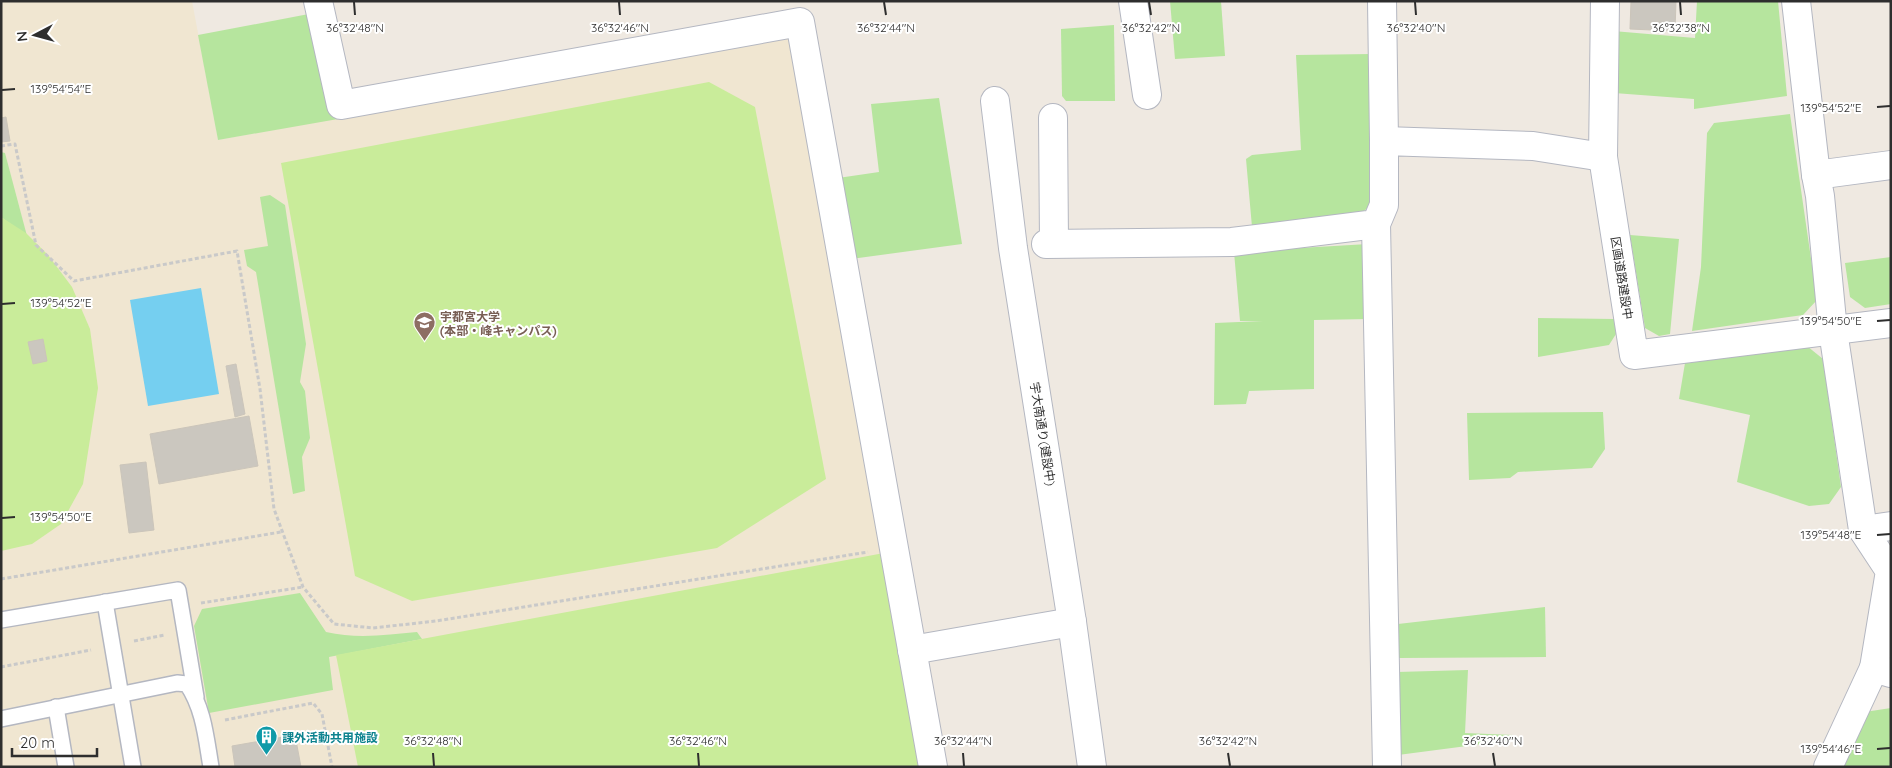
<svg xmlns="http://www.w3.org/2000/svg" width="1892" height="768" viewBox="0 0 1892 768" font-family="Quicksand,'Noto Sans JP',sans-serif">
  <rect width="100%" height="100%" fill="#efe9e1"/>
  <polygon fill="#f0e6d1" points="1,1 192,1 218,140 794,34 922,767 1,767"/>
  <g fill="#b6e59e">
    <polygon points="1170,1 1221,1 1225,56 1175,59"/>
    <polygon points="1697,1 1778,1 1787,96 1694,109 1694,99 1614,93 1613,31 1695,38"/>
    <polygon points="314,13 338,119 218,140 198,35"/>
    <polygon points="1114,25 1115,101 1066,101 1062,96 1061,29"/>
    <polygon points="1372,54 1370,206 1354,219 1252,227 1246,159 1252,155 1301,150 1296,55"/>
    <polygon points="939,98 962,244 851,259 838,178 879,172 871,104"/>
    <polygon points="1790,114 1817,300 1803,315 1692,331 1701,267 1707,133 1714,123"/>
    <polygon points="1,152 5,153 27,236 1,217"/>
    <polygon points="270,195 285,205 306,344 300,382 305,391 310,438 302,457 305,491 293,494 256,272 247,266 244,250 268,246 260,197"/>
    <polygon points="1630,235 1679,239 1670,334 1659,336 1645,328"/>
    <polygon points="1368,244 1369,319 1314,320 1314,389 1249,391 1246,404 1214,405 1215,323 1263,321 1240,321 1234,252"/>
    <polygon points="1891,257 1891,304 1865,308 1850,297 1845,263"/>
    <polygon points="1538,318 1614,319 1616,334 1609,345 1538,357"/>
    <polygon points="1807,346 1823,359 1841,487 1829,504 1809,506 1737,482 1750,415 1679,399 1685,363"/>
    <polygon points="1603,412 1605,449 1592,468 1518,472 1510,478 1469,480 1467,413"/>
    <path d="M300,593L326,632C356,639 387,635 417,632L422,639L329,657L333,690L209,713L194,626L202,609Z"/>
    <polygon points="1545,607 1546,657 1399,658 1398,624"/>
    <polygon points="1468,670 1465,733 1513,735 1513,740 1398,755 1397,672"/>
    <polygon points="1891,708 1891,767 1837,767 1858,713"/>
  </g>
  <g fill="#c9ec9a">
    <polygon points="709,82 755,107 826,479 717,548 412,601 355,576 281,163"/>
    <polygon points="1,217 26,233 48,255 72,287 90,329 98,388 83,484 61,524 32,544 1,551"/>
    <polygon points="884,553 922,767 358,767 336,655"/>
  </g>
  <polygon fill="#75cff0" points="201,288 219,394 148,406 130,300"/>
  <g fill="#cbc7bf" stroke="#cbc5ba">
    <polygon points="1631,1 1676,1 1675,31 1630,29"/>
    <polygon points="6,117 10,141 1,142 1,118"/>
    <polygon points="43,339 47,361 33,364 28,342"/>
    <polygon points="236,364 245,414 235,417 226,366"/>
    <polygon points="249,416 258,466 159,484 150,434"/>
    <polygon points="146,462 154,530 129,533 120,465"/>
    <polygon points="295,735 301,767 235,767 232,746"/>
  </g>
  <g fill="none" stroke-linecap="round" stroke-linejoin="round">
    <defs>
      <g id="service">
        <polyline points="105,602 133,767"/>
        <polyline points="1,620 178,590 196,697"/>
        <polyline points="56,707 66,767"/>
        <path d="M1,719L177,683L187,684C204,709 206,738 211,767"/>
      </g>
      <g id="minor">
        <polyline points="318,1 341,105 800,22 933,767"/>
        <polyline points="1133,1 1147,95"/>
        <polyline points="1382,1 1384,141"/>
        <polyline points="1605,1 1603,157 1634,355 1891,323"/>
        <polyline points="1796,1 1816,175 1891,165"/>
        <polyline points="1053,118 1054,243"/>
        <polyline points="1816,175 1820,196 1833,331 1863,530 1890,571 1874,668 1891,673"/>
        <polyline points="1376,224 1387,767"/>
        <polyline points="1046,244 1232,242 1376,224 1384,205 1384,141 1533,146 1603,157"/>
        <polyline points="1863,530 1891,526"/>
        <polyline points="1828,767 1874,668"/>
      </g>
      <g id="tertiary">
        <polyline points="995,101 1013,248 1072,622 1092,767"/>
        <polyline points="912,650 1072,622"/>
      </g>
    </defs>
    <use href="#service" stroke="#b4b7c1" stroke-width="18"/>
    <use href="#minor" stroke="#b4b7c1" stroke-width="30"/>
    <use href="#tertiary" stroke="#b4b7c1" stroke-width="30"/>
    <g stroke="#c9c9c9" stroke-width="3" stroke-dasharray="4 2.5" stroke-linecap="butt">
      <polyline points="1,146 15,144 36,245 74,281 237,251 260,389 274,509 303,587 334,624 373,628 436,621 868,552"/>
      <polyline points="1,579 281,532"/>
      <polyline points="201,603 303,587"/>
      <polyline points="134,641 165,635"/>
      <polyline points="1,667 91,650"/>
      <polyline points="225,720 313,703 322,714 332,767"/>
    </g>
    <use href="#service" stroke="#fff" stroke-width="15"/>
    <use href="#minor" stroke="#fff" stroke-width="28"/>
    <use href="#tertiary" stroke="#fff" stroke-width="28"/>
  </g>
  <path fill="none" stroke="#2e2e2e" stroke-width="2" d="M354,2L355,15M619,2L620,15M884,2L886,15M1149,2L1151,15M1415,2L1416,15M1680,2L1681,15M2,90L15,89M1877,107L1890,106M2,304L15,303M1877,321L1890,320M2,518L15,517M1877,535L1890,534M1877,749L1890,748M433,753L434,766M698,753L699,766M963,753L964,766M1228,753L1230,766M1493,753L1495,766"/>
  <defs>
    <symbol id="university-pin" viewBox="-11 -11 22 30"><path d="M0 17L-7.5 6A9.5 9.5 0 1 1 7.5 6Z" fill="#8d6e63" stroke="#fff"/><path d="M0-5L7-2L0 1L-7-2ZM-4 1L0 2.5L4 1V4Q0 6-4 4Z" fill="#fff"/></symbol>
    <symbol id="building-pin" viewBox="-11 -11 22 30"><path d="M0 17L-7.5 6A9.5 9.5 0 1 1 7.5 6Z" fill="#0f9aa8" stroke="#fff"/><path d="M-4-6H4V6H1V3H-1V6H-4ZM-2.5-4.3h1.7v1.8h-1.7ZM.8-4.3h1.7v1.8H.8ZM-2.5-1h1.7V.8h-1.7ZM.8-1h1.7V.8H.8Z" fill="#fff"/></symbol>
  </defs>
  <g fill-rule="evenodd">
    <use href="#university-pin" x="412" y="310" width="25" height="34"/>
    <use href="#building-pin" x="254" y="724" width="25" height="34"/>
  </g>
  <g text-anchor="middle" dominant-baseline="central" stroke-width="4" stroke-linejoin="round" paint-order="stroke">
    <g font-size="12" fill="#2e2e2e" stroke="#fff">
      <text transform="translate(1622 278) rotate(81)">区画道路建設中</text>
      <text transform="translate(1043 434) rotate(81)">宇大南通り(建設中)</text>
    </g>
    <g font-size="12" font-weight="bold" fill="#785e54" stroke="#fff" text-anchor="start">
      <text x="440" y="316">宇都宮大学<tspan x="440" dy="14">(本部・峰キャンパス)</tspan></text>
    </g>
    <g font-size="12" font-weight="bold" fill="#0d838f" stroke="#fff" text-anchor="start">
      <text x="282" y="737">課外活動共用施設</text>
    </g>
  </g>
  <g font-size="12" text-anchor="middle" fill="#2e2e2e" stroke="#fff" stroke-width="4" stroke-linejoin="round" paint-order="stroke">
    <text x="355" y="32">36°32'48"N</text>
    <text x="620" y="32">36°32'46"N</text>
    <text x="886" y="32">36°32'44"N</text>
    <text x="1151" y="32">36°32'42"N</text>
    <text x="1416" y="32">36°32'40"N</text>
    <text x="1681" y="32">36°32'38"N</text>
    <text x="61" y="93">139°54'54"E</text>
    <text x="1831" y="112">139°54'52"E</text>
    <text x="61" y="307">139°54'52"E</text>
    <text x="1831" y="325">139°54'50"E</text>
    <text x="61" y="521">139°54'50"E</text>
    <text x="1831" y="539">139°54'48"E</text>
    <text x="433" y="745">36°32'48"N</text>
    <text x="698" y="745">36°32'46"N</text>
    <text x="963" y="745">36°32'44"N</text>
    <text x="1228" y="745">36°32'42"N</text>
    <text x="1493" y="745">36°32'40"N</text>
    <text x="1831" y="753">139°54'46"E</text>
  </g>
  <rect width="1892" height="768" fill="none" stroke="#2e2e2e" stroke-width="5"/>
  <g transform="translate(35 35) rotate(264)" stroke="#ffffff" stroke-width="4" paint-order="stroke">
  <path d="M0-4L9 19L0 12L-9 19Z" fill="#2e2e2e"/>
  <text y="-8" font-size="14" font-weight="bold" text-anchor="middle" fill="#2e2e2e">N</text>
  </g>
  <path d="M12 748v8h85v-8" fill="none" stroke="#2e2e2e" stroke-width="2.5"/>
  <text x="20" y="748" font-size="15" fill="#2e2e2e" stroke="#ffffff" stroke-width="4" paint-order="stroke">20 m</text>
</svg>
